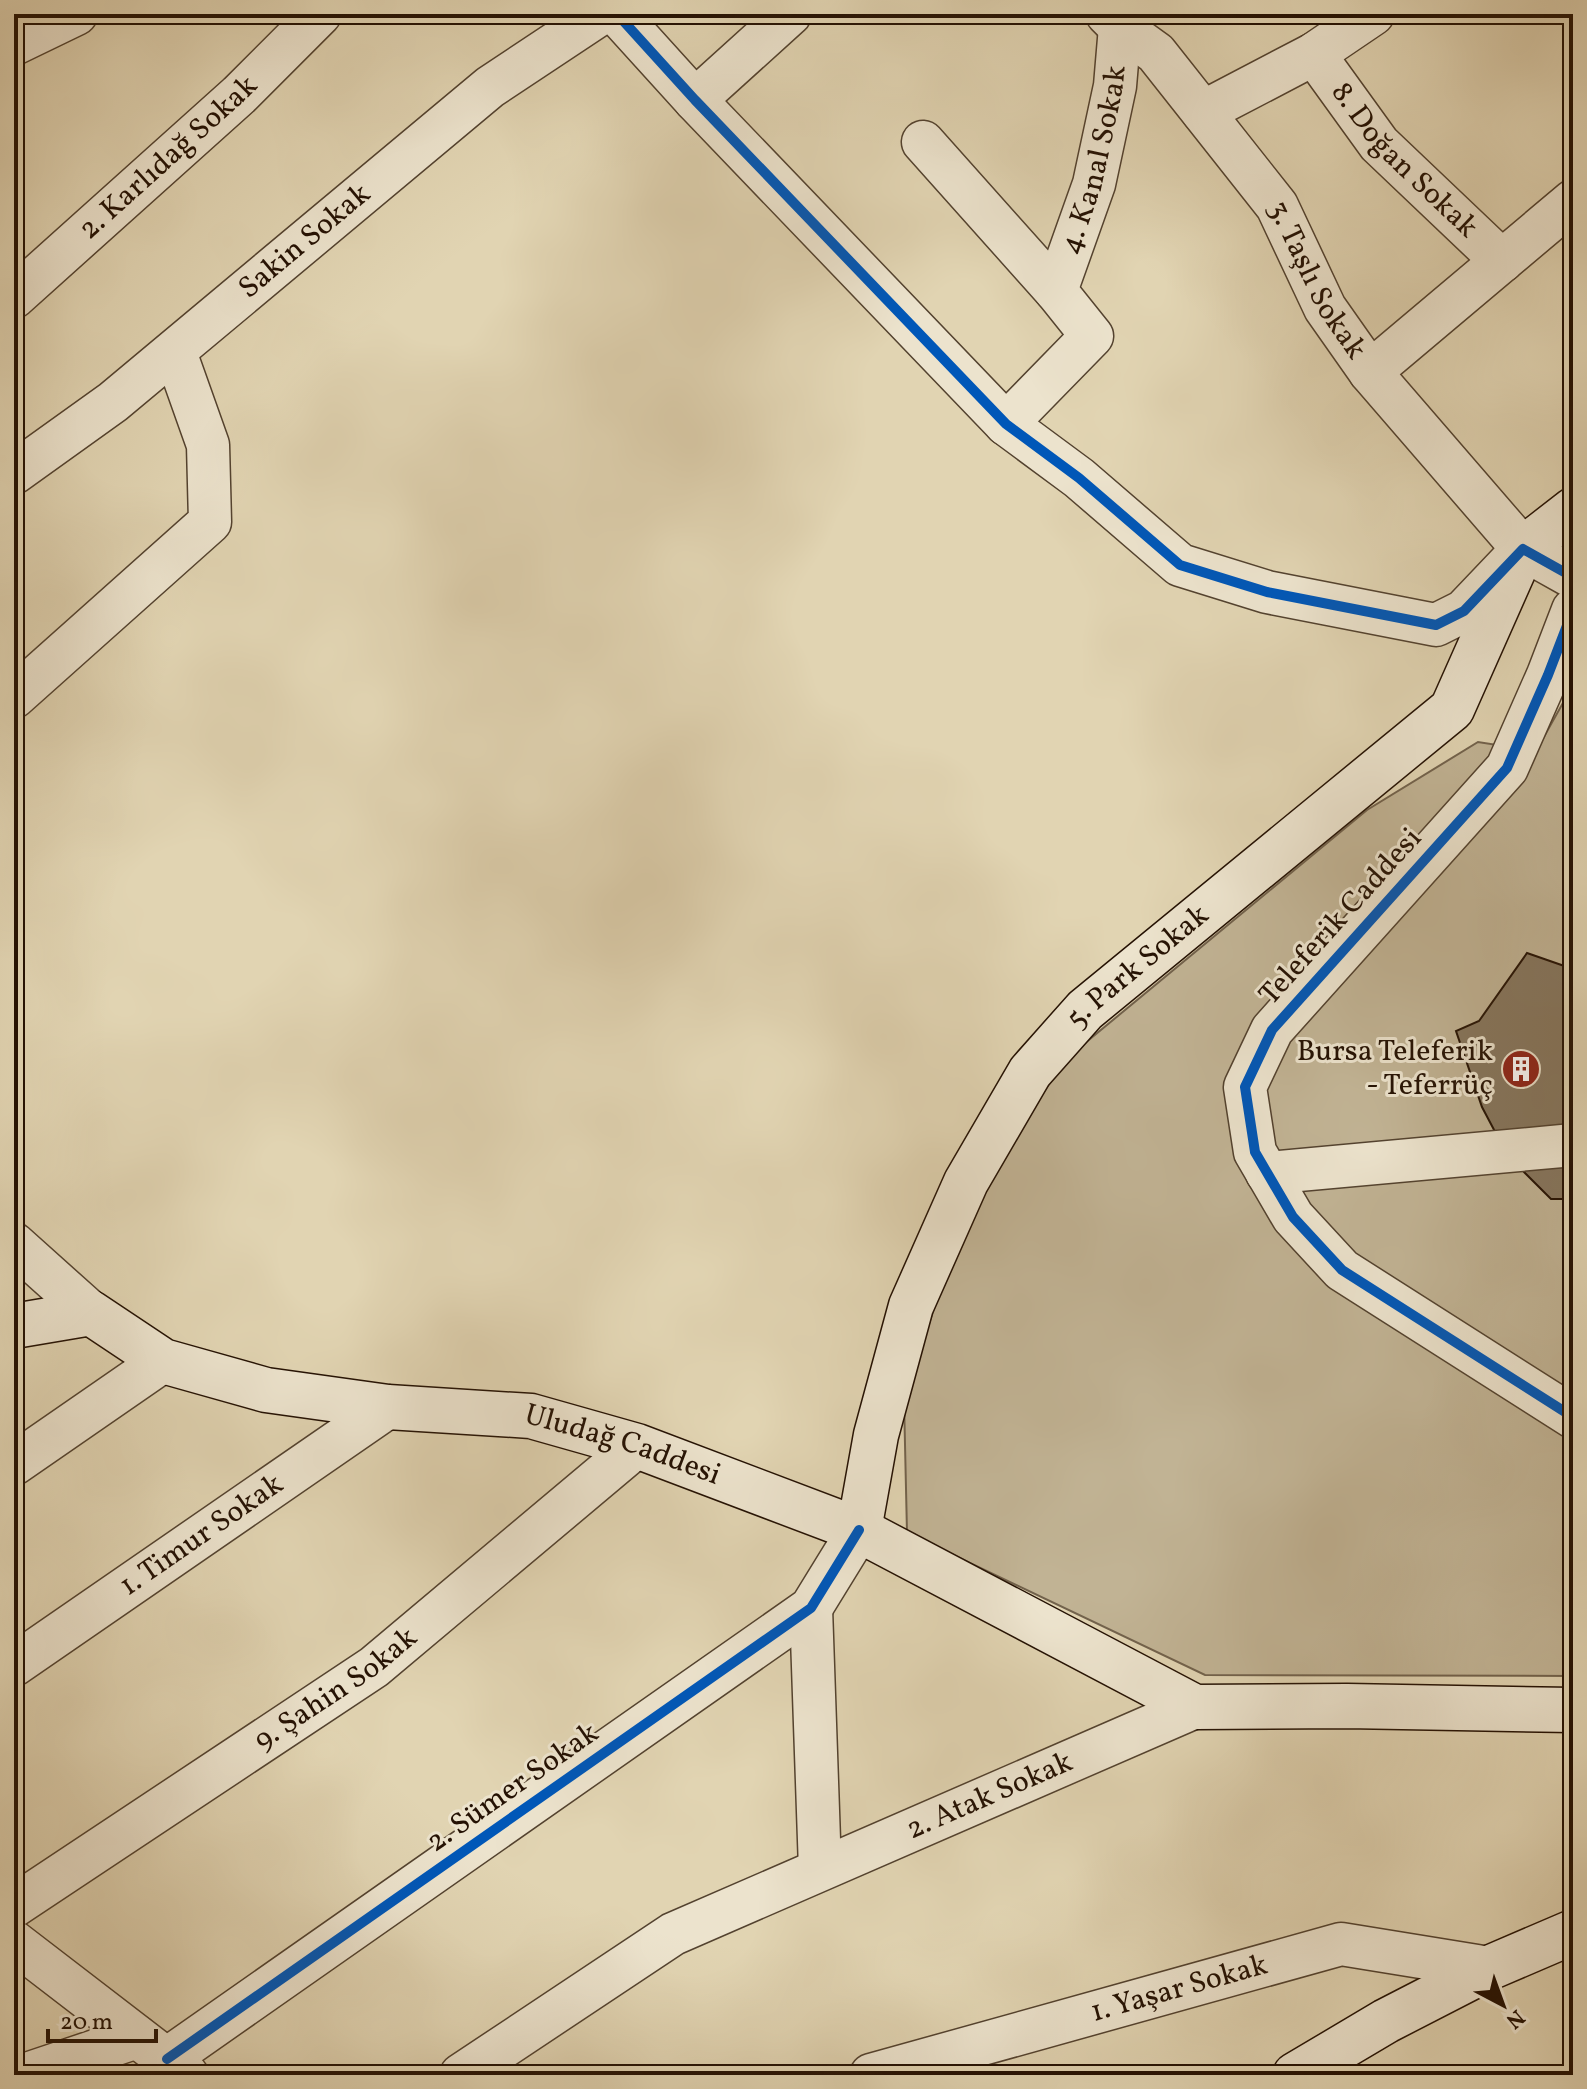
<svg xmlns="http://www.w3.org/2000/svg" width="1587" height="2089" viewBox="0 0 1587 2089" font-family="Vollkorn,serif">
  <rect width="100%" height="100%" fill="#e1d4b2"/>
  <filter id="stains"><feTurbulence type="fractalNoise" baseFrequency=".0025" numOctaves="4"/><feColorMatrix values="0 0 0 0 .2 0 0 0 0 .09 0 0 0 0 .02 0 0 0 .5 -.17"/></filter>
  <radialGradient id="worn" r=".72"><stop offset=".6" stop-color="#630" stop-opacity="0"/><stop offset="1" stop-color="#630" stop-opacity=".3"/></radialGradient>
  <polygon fill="#c1b394" stroke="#72624c" stroke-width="2" points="1573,685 1573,1676 1205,1675 907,1533 904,1400 948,1266 1000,1156 1067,1058 1367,810 1478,742 1536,751"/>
  <polygon fill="#86765e" stroke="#241103" stroke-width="2" points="1527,953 1573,969 1573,1199 1551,1199 1524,1172 1502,1145 1482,1107 1456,1031 1479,1021"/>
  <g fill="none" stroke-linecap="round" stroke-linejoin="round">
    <defs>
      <g id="street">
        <polyline points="617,14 695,100 1006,424 1079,478 1180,565 1267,592 1436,625 1464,611 1523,549 1573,577"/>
        <path id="s1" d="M1107,14L1120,27L1156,53L1277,206L1325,308L1370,372L1523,549"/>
        <polyline points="14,44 76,14"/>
        <path id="s2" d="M1314,54L1379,144L1502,261"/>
        <polyline points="695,100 790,14"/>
        <polyline points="1203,112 1314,54 1373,14"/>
        <polyline points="923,142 1056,291"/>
        <path id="s3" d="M14,297L239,95L320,14"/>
        <polyline points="1370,372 1573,201"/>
        <path id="s4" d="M1006,424L1092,336L1056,291L1094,184L1115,86L1120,27"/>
        <path id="s5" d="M14,473L113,402L490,87L600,14"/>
        <polyline points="1573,610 1548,675 1507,768 1272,1030 1245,1087 1255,1152 1293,1217 1342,1270 1573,1417"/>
        <polyline points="14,697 210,522 208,445 175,352"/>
        <polyline points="1267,1173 1573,1145"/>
        <polyline points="14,1244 91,1313"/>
        <polyline points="14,1464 163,1361"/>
        <polyline points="811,1608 820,1869"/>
        <path id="s6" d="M14,1665L388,1407"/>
        <path id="s7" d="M14,1906L374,1667L637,1446"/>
        <polyline points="14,1942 187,2075"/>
        <polyline points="167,2059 811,1608 859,1530"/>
        <polyline points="24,2075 137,2037"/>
        <path id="s8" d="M461,2075L673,1934L1195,1707"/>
        <path id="s9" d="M871,2075L1341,1944L1489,1968"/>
      </g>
      <g id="secondary">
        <path id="s10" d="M14,1326L91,1313L163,1361L266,1390L388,1407L531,1416L637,1446L859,1530L1195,1707L1347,1706L1573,1710"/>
        <path id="s11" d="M859,1530L876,1435L911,1306L966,1182L1030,1072L1085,1010L1452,709L1523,549L1573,510"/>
        <polyline points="1295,2075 1386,2021 1489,1968 1573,1932"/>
      </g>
    </defs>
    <use href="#street" stroke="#53422f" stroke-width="45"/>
    <use href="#secondary" stroke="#241103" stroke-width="47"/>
    <use href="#street" stroke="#ece3cd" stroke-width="42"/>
    <use href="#secondary" stroke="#ece3cd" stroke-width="44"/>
    <defs>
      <g id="cycleway">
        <polyline points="617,14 695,100 1006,424 1079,478 1180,565 1267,592 1436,625 1464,611 1523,549 1573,577"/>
        <polyline points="1573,610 1548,675 1507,768 1272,1030 1245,1087 1255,1152 1293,1217 1342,1270 1573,1417"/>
        <polyline points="167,2059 811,1608 859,1530"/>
      </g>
    </defs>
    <use href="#cycleway" stroke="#ece3cd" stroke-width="15"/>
    <use href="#cycleway" stroke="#0057b8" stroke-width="10"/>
  </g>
  <defs>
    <symbol id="building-disc" viewBox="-11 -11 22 22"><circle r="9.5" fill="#8f2418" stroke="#ece3cd"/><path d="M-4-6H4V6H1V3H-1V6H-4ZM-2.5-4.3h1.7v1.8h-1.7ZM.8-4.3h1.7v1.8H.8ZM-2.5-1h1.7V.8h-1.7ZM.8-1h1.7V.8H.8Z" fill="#fff"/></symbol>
  </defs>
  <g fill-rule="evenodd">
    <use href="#building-disc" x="1499" y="1047" width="44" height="44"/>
  </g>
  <g text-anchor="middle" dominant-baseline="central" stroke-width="6" stroke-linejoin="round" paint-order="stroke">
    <g font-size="30" fill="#241103" stroke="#ece3cd">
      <text stroke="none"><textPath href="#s3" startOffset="208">2. Karlıdağ Sokak</textPath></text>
      <text stroke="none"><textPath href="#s2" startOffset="140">8. Doğan Sokak</textPath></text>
      <text stroke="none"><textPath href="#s4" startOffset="318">4. Kanal Sokak</textPath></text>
      <text stroke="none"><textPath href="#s5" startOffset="372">Sakin Sokak</textPath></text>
      <text stroke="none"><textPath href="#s1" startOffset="342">3. Taşlı Sokak</textPath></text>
      <text transform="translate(1341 917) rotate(-48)">Teleferik Caddesi</text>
      <text stroke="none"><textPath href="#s11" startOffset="644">5. Park Sokak</textPath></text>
      <text stroke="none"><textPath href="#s10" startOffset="634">Uludağ Caddesi</textPath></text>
      <text stroke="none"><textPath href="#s6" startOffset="228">1. Timur Sokak</textPath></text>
      <text stroke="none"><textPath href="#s7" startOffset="388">9. Şahin Sokak</textPath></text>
      <text transform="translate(513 1788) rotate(-35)">2. Sümer Sokak</text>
      <text stroke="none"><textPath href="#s8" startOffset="600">2. Atak Sokak</textPath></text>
      <text stroke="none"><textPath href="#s9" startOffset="320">1. Yaşar Sokak</textPath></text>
    </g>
    <g font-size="30" fill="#241103" stroke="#ece3cd" text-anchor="end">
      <text x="1493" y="1052">Bursa Teleferik<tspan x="1493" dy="34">- Teferrüç</tspan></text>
    </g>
  </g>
  <rect width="1587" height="2089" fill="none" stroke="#e1d4b2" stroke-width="48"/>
  <rect x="16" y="16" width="1555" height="2057" fill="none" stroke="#241103" stroke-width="4"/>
  <rect x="24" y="24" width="1539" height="2041" fill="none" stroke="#241103" stroke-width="2"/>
  <g transform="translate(1503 2005) rotate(139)" stroke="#ece3cd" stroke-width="6" paint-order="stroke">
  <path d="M0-6L14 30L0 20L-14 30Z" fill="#241103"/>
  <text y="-12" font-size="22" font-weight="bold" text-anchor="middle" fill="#241103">N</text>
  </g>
  <path d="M48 2029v12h108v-12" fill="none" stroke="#241103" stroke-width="4"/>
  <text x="60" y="2029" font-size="24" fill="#241103" stroke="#ece3cd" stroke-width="6" paint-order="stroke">20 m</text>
  <rect width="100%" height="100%" filter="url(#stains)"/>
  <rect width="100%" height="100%" fill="url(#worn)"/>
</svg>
